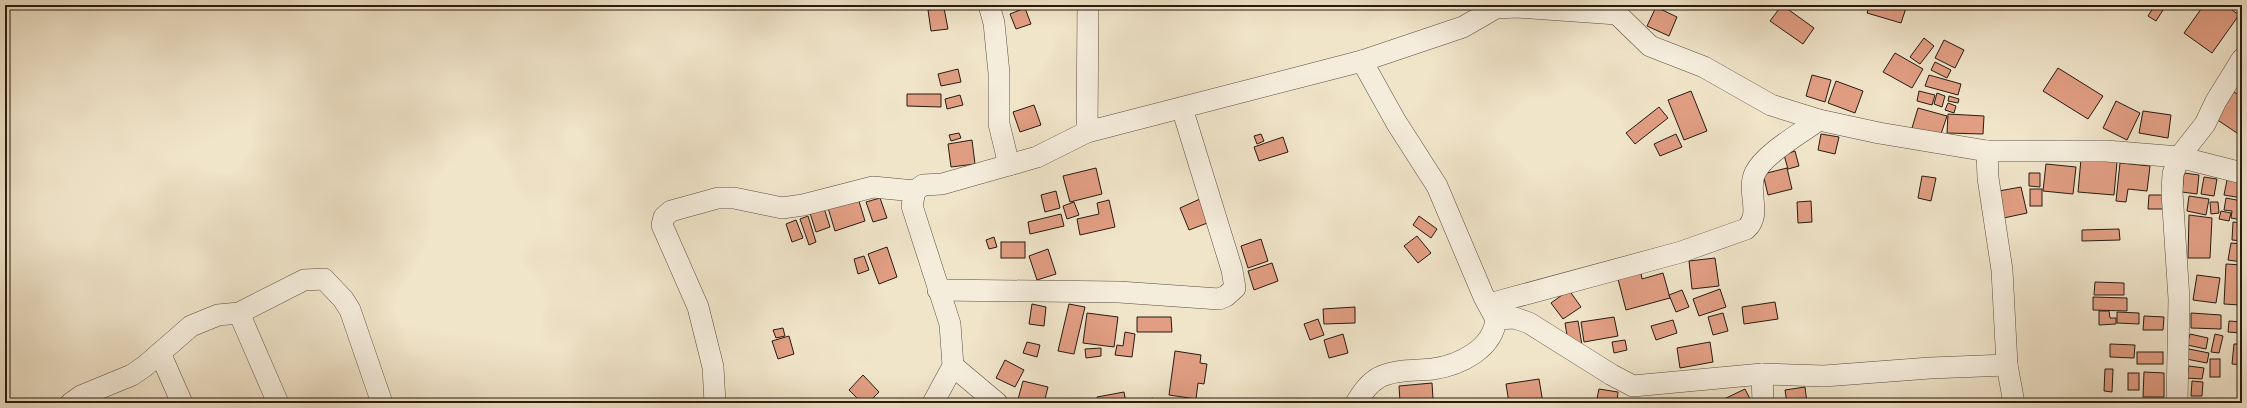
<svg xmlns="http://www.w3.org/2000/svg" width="2247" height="408" viewBox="0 0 2247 408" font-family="'IM FELL French Canon',serif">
  <rect width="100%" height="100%" fill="#f0e4c9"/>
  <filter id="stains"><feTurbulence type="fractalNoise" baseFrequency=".005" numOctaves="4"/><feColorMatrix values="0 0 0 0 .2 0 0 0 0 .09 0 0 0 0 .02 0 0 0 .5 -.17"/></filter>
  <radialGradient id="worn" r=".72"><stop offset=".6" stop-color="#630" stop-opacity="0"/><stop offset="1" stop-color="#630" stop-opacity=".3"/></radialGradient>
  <g fill="#e19e83" stroke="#281b10">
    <polygon points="1782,5 1814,28 1803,44 1770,21"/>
    <polygon points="1870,5 1907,5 1901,23 1867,13"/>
    <polygon points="2155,5 2163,10 2156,21 2148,16"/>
    <polygon points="2204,5 2225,5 2239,15 2212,53 2184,33"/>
    <polygon points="1656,7 1677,17 1669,36 1647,26"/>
    <polygon points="944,8 948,29 931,31 928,10"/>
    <polygon points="1025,8 1031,24 1016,29 1010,14"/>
    <polygon points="1924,38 1934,46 1920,64 1910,57"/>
    <polygon points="1944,40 1964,50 1955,68 1935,58"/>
    <polygon points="1895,53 1923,69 1912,88 1883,72"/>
    <polygon points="1935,62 1951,70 1947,78 1931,70"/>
    <polygon points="2058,68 2103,96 2088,119 2043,91"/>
    <polygon points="958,69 961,82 941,86 938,74"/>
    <polygon points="1812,75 1831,80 1825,102 1806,96"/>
    <polygon points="1929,75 1961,84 1958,95 1925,86"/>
    <polygon points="1836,81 1863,91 1855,113 1828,103"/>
    <polygon points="2231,90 2242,97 2242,125 2237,133 2213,117"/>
    <polygon points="1691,91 1707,131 1684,140 1668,100"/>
    <polygon points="1919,91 1935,95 1932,105 1917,101"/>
    <polygon points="1937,93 1945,96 1942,107 1934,104"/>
    <polygon points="907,94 941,94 941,107 907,106"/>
    <polygon points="960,95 963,105 947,109 945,99"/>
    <polygon points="1949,96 1959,99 1958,103 1948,101"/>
    <polygon points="2116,101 2140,113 2127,140 2103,128"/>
    <polygon points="1948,103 1956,106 1954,113 1945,110"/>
    <polygon points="1034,105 1041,125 1020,132 1013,112"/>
    <polygon points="1659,107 1668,118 1635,144 1626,133"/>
    <polygon points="1918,108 1947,116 1940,137 1912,128"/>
    <polygon points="2143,111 2171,115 2168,138 2139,133"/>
    <polygon points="1948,114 1984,116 1983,134 1947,133"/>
    <polygon points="959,133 961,138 951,141 949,135"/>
    <polygon points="1261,134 1264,141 1257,144 1254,136"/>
    <polygon points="1676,134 1682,147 1660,156 1654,144"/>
    <polygon points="1821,134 1839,137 1835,154 1818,150"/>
    <polygon points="1283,137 1288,152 1259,161 1254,147"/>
    <polygon points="972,140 975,164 951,167 948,144"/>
    <polygon points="1795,151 1799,166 1788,169 1784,155"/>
    <polygon points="2081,159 2117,162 2114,195 2078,192"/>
    <polygon points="2120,163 2150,166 2147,191 2128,189 2126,202 2116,201"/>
    <polygon points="2046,164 2076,167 2073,194 2043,191"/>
    <polygon points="1096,168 1102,194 1070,202 1063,176"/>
    <polygon points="1787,168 1792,189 1768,195 1763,174"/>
    <polygon points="2029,173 2040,173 2040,187 2029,186"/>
    <polygon points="2184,173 2199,175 2197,194 2182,192"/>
    <polygon points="2228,175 2242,178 2242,198 2224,195"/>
    <polygon points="1922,176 1936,178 1931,201 1918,198"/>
    <polygon points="2204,177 2217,179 2214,196 2201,194"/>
    <polygon points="2021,187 2027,213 1999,219 1993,192"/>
    <rect x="2030" y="189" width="12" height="17"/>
    <polygon points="1056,191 1060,208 1045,212 1041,195"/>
    <polygon points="2149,195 2168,195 2167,209 2148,209"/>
    <polygon points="2189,196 2209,199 2206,215 2187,211"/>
    <polygon points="858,198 865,221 835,231 828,208"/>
    <polygon points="880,198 887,218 873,222 866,202"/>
    <polygon points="2226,198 2242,201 2242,220 2231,218 2232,211 2224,210"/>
    <polygon points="1200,199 1210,222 1189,230 1180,208"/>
    <polygon points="1109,200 1115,227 1080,235 1077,219 1099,214 1097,203"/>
    <polygon points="1811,201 1812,222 1798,223 1797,202"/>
    <polygon points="1074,202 1079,215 1067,219 1063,206"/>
    <polygon points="2210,202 2218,202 2219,213 2211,214"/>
    <polygon points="824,208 830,227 816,232 810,213"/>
    <polygon points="2221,211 2231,213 2229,221 2219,219"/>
    <polygon points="1061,214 1064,226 1030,234 1028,222"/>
    <polygon points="2189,215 2212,218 2210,258 2188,258"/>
    <polygon points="808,216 816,242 809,245 800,219"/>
    <polygon points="1419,216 1437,229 1431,238 1413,225"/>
    <polygon points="796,220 803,238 792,242 786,224"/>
    <polygon points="2233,222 2242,223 2242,241 2232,240"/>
    <polygon points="2119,229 2120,240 2082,241 2082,230"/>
    <polygon points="1417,236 1431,253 1418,263 1404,246"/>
    <polygon points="994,237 997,247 989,249 986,240"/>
    <polygon points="1261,239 1268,261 1248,268 1241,246"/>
    <rect x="1001" y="242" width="24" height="16"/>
    <polygon points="2231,243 2242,244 2242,262 2228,260"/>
    <polygon points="887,247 897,277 879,284 868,254"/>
    <polygon points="1048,249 1056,274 1037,280 1029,256"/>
    <polygon points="864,256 869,270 858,274 854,259"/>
    <polygon points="1715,258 1719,286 1692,289 1689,261"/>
    <polygon points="1272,263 1278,281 1254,290 1248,271"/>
    <polygon points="2226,264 2242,265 2240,305 2224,304"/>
    <polygon points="1641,273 1642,279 1663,273 1670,298 1626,310 1618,279"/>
    <polygon points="2197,275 2220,278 2216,303 2193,300"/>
    <polygon points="2095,282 2124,283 2124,295 2094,295"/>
    <polygon points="1720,289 1726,307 1699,316 1693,299"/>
    <polygon points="1569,290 1581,307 1563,319 1551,303"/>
    <polygon points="1682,290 1689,307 1676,312 1669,295"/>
    <polygon points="2093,297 2127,298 2127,311 2093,310"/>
    <polygon points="1775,302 1778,319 1744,324 1742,307"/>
    <polygon points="1032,304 1046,307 1044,326 1029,324"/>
    <polygon points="1069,304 1085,307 1074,354 1058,351"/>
    <polygon points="1355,307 1355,323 1324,324 1323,309"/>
    <polygon points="2099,311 2109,311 2110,318 2116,318 2116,324 2099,325"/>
    <polygon points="2117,312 2139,313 2139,324 2117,323"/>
    <polygon points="1087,313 1118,317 1114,347 1083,343"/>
    <polygon points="1723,313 1728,331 1713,335 1708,317"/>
    <polygon points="2191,313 2221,315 2221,329 2191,328"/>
    <polygon points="2144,316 2164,317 2163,330 2143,330"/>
    <polygon points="1137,317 1171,317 1172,332 1137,332"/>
    <polygon points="1614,317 1618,336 1584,342 1581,322"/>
    <polygon points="1318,319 1324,335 1310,340 1304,324"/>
    <polygon points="1673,320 1677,333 1656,340 1651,326"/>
    <polygon points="1578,321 1582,345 1569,347 1565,323"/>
    <polygon points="2229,321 2242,322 2241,333 2228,332"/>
    <polygon points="783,328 785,336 776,338 773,330"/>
    <polygon points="1125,332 1135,334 1132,357 1115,355 1117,345 1123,346"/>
    <polygon points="1343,334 1348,353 1329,358 1324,340"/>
    <polygon points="2190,334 2208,338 2206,349 2187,345"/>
    <polygon points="2215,334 2223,336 2219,353 2211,352"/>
    <polygon points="789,336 794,354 778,359 772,341"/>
    <polygon points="1625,340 1627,350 1614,353 1612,342"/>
    <polygon points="1027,342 1040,345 1037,357 1023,353"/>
    <polygon points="1710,342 1713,362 1680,368 1677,348"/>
    <polygon points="2110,344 2135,345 2134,358 2110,357"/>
    <polygon points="2234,344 2242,344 2242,365 2232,364"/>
    <polygon points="1101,348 1101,356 1086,358 1085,349"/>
    <polygon points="2189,349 2209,353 2207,363 2186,359"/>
    <polygon points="1175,351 1201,355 1200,363 1207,364 1204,384 1198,383 1196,399 1169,395"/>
    <rect x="2137" y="352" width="26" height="12"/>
    <rect x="2210" y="359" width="10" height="18"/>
    <polygon points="1005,360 1024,370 1015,387 996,378"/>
    <polygon points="2189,366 2204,368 2202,379 2187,378"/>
    <polygon points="2105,369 2113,369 2112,392 2104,391"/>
    <polygon points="2144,372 2164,373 2164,397 2143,397"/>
    <rect x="2128" y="373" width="11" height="17"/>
    <polygon points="863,375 879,392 868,403 862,403 849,390"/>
    <polygon points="1539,379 1543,403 1509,403 1506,384"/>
    <polygon points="1023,381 1048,387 1044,403 1017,403"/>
    <polygon points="2192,381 2203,382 2202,396 2191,396"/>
    <polygon points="1432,383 1433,399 1400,402 1399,386"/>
    <polygon points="1805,387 1807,403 1787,403 1785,390"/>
    <polygon points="1599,389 1618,392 1617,403 1596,403"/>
    <polygon points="1745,389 1752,403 1723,403 1722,400"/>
    <polygon points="1124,392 1126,403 1098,403 1097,397"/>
    <polygon points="1153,398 1154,403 1132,403"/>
    <polygon points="1969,399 1970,403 1951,403"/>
    <polygon points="2187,399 2209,400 2209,403 2187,403"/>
  </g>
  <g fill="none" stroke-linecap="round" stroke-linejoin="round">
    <defs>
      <g id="minor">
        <polyline points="989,5 994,23 999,73 999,124 1009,165"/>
        <polyline points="1088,5 1087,132 1362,61 1463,27 1496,8 1517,7 1617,14 1650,46 1704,67 1771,105 1819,120 1879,133 1987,151 2106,151 2179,157 2205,124 2216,101 2242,59"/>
        <polyline points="1987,151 1988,178 2002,270 2007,365 2014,403"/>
        <polyline points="938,290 1119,292 1219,299 1226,296 1235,288 1232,270 1182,108"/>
        <path d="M1489,304L1681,252L1746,229C1763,214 1746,192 1755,173C1764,154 1801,133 1819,120"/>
        <polyline points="239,313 278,403"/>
        <polyline points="1496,319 1515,318 1529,323 1612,375 1633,386 1762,374 1824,376 1930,368 2007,365"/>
        <polyline points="160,353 182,403"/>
        <polyline points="953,366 997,403"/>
        <polyline points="1762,374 1763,403"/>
        <polyline points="71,403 81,396 132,375 145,366 191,326 218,315 239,313 304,280 324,279 343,299 350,310 382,403"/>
        <polyline points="715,403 713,367 698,307 662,225 664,217 671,211 718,198 734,198 782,208 803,205 873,187 915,191"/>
        <polyline points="933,403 953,366 950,324 912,206 915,191 923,185 942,184 1037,157 1087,132"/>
        <path d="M1356,403C1362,393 1368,384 1378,378C1394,369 1416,371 1433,369C1460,365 1493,349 1496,319L1484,297L1437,186L1396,122L1362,61"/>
        <polyline points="2177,403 2179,299 2172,192 2173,174 2179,157 2242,173"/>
      </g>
    </defs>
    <use href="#minor" stroke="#5a4d3e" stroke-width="22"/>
    <use href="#minor" stroke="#f5eddc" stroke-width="21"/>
  </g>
  <rect width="2247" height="408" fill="none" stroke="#f0e4c9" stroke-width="20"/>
  <rect x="6" y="6" width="2235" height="396" fill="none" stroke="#281b10" stroke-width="2"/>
  <rect x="10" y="10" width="2227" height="388" fill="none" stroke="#281b10"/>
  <rect width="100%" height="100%" filter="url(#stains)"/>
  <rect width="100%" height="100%" fill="url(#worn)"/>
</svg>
